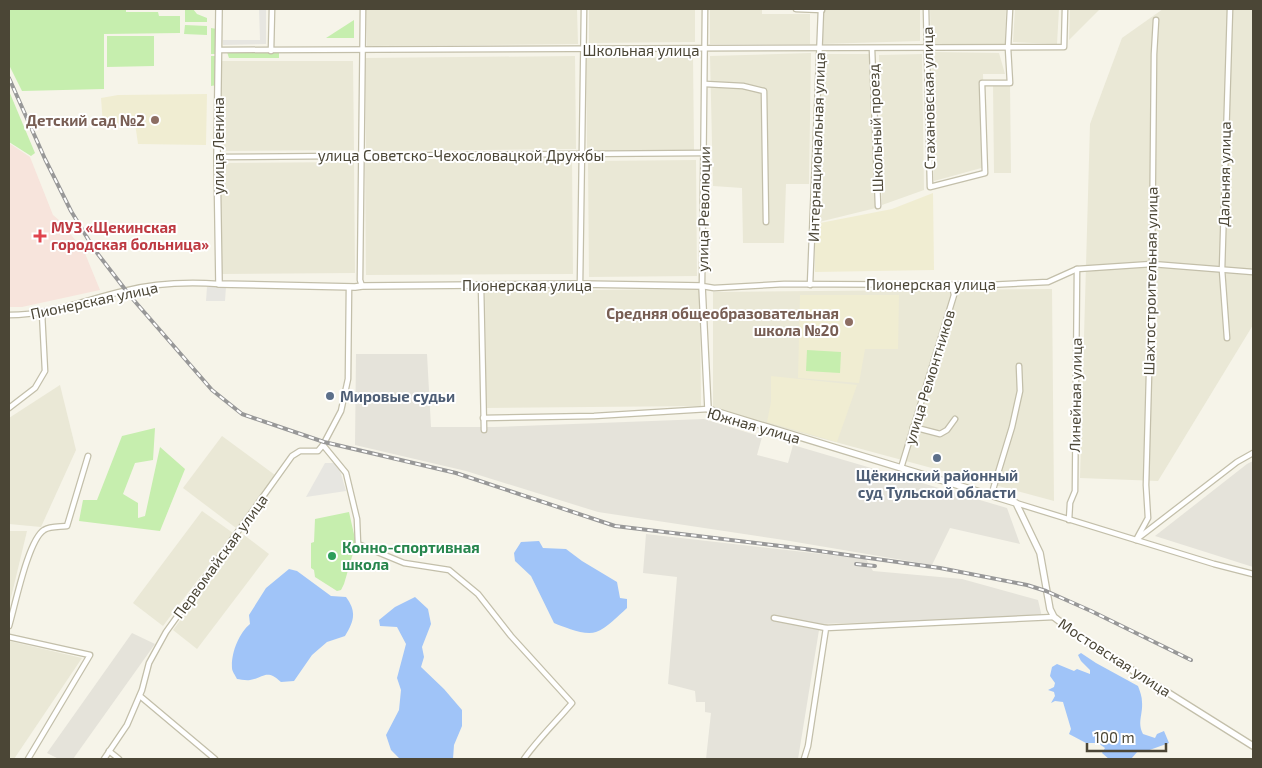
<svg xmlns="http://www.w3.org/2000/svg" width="1262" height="768" viewBox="0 0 1262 768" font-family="'Exo 2',sans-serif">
  <rect width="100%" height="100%" fill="#f6f4e9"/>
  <g fill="#eae8d6">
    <polygon points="366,9 577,9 578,44 367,46"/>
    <polygon points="589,9 695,9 695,42 589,43"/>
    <polygon points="710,9 762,9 762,14 810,14 810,44 710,44"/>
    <polygon points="820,9 920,9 920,41 820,44"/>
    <polygon points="930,9 1006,9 1005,44 931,44"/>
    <polygon points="1015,9 1059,9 1057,44 1013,42"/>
    <polygon points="1070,9 1100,9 1069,40"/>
    <polygon points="1163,9 1253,9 1253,325 1158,481 1080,478 1090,124 1122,38"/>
    <polygon points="931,52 999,53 1005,74 983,74 985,167 934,181"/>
    <polygon points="811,53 809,184 786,184 784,243 743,243 742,188 713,186 710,56"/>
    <polygon points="819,54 869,54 876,208 819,222"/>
    <polygon points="922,54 924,190 882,205 879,55"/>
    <polygon points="575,56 576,149 366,151 365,58"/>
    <polygon points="693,57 694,150 587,151 586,58"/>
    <polygon points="221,61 353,61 354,150 222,151"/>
    <polygon points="993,84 1010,84 1011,173 994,173"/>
    <polygon points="572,158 573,274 366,275 365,160"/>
    <polygon points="696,160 697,276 589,277 588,161"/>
    <polygon points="354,162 355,273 222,274 221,163"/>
    <polygon points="700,289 701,406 486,408 485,291"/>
    <polygon points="1052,289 1054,501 713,409 713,292"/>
    <polygon points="60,385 76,450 41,527 9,524 9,418"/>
    <polygon points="222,436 275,475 236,528 183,488"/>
    <polygon points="202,511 233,533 163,626 133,603"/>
    <polygon points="9,531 27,531 9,606"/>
    <polygon points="244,535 269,554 197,649 173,630"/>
    <polygon points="9,641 82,658 14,759 9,759"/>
  </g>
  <g fill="#e5e3da">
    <polygon points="356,354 427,354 431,427 494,427 704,419 762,437 757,455 788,463 793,445 1007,508 1020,544 950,528 932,565 784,540 598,512 466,471 355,445"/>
    <polygon points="1253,461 1253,567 1155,536 1247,464"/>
    <polygon points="646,534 866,559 873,571 962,579 1038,600 1042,617 820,624 798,759 706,759 711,713 705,712 705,702 696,702 695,691 668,684 677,577 643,573"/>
    <polygon points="132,633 155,644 73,759 59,759 47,753"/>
  </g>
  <g fill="#f0edd2">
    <polygon points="207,94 206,145 138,144 135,123 103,125 101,98 118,95"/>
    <polygon points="933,193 934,270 815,272 815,224 892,209"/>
    <polygon points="800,295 899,295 898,349 865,349 859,383 798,378"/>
    <polygon points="771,376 857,385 837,442 767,422 771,402"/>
  </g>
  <polygon fill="#f7e4dc" points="9,143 30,157 53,215 60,221 84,251 100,290 22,307 9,307"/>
  <g fill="#c6eeae">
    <polygon points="9,9 126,9 126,12 158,12 159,16 180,16 180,33 104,34 104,89 22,91 9,65"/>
    <polygon points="185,9 193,9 197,14 207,18 207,22 185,22"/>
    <polygon points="354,20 354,38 326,38"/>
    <polygon points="185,25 207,26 207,35 184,34"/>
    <polygon points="211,28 217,29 218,54 211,54"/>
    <polygon points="107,36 154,36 154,66 107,67"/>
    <polygon points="227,52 279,52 279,58 229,58"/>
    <polygon points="211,56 217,56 217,85 211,86"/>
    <polygon points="9,91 35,153 31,156 9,142"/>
    <polygon points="807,350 841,352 840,373 806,371"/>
    <polygon points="155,428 153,460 135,463 123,494 138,503 138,518 145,516 160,447 185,469 160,531 79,521 83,500 97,500 122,436"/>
    <polygon points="349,512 356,543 344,584 341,590 337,591 315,577 314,570 311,568 311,543 314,542 315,519"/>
  </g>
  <g fill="#e7e6e1">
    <polygon points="259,9 266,9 266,44 223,45 223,40 260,40"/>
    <polygon points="207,287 226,287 225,301 206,301"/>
    <polygon points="325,463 334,463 339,467 346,491 306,497"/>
  </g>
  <g fill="#a0c4f8">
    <path d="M539,541L543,548L566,549L582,561L617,582L620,598L627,599V608C618,616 607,628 596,632C585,636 564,627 554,623L531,576L515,561L514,553L521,542Z"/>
    <path d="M289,569L297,571L331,596L346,597C357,612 354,621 345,636L327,642L312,655L294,681L281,682C266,668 264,678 250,680C246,681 240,679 237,679C235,675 232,671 232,668C231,653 239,633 250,624L249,615L266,588Z"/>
    <polygon points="415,597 428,609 431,624 422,647 424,657 421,667 444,689 462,710 462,726 454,745 453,759 400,759 391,750 386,735 399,710 401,690 397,678 406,644 397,627 380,626 379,620 395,607"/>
    <path d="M1081,653L1096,663L1138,686C1140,691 1142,697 1142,702C1143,715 1137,722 1143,734L1155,738L1157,734L1164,731L1169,743L1144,752L1138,751L1131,759H1109L1102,753L1105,748L1098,743H1086L1069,734L1071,729L1063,702L1055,701L1051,703L1055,696L1054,692L1048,690L1054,687L1055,683L1050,676L1052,667L1057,664L1074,671L1077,669L1090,674V670L1081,661L1078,655Z"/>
  </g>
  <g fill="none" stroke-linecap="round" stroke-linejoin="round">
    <defs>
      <g id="minor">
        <polyline points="705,9 702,286 714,288 784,284 988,285 1048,282 1077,269 1152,264 1253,272"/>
        <polyline points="796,9 822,10"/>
        <polyline points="926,9 930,187 985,173 982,83 1010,83 1008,48 1010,9"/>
        <polyline points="872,49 878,206"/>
        <polyline points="219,50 1064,47 1065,9"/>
        <polyline points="271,51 272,9"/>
        <polyline points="705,84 743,86 764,91 766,222"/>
        <polyline points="217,157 704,153"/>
        <polyline points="580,284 584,9"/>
        <polyline points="481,285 484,430"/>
        <polyline points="810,285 821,9"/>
        <polyline points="362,286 360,280 363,9"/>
        <path d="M9,315C49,315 85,300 124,291C155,283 188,282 219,284"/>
        <polyline points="1227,338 1222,270 1230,9"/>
        <polyline points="9,408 35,388 45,371 42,313"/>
        <polyline points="483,418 594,416 708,409"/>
        <polyline points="913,427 940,434 947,430 955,419"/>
        <path d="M323,445L346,473L357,519L358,544L404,563L449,570L478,594L511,636L572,703C556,722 538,739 524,759"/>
        <polyline points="901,468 954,295 952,285"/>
        <polyline points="991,496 1012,427 1020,391 1019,366"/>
        <polyline points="1016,503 1214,564 1253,574"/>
        <polyline points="1069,520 1070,503 1075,491 1077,269"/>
        <polyline points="1137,539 1237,462 1253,453"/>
        <polyline points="1136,540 1148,518 1146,485 1152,264 1154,54 1156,20"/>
        <polyline points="774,618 826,628"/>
        <path d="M9,626C15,606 28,540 44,530C50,526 60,527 67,526L88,456"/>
        <polyline points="9,637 90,655 28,759"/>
        <polyline points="140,696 215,759"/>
        <polyline points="109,751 119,759"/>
        <polyline points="104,759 127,725 142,690 149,663 166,632 292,456 300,451 318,451 323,445 341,411 348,379 349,287"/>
        <polyline points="804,759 808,746 826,628 1054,617"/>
      </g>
      <polyline id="tertiary" points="219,9 217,157 219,284 355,287 362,286 580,284 702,286 708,409 1016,503 1040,553 1050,609 1054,617 1081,638 1253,746"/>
    </defs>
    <use href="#minor" stroke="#c3bfaa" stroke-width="7"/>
    <use href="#tertiary" stroke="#c3bfaa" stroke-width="8"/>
    <use href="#minor" stroke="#fff" stroke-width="4.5"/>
    <use href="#tertiary" stroke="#fff" stroke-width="5.5"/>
    <defs>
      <g id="rail">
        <polyline points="9,78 45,159 71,211 94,249 131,297 212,390 242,414 324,442 456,473 615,526 805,549 940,568 1027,585 1046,591 1091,611 1191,660"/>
        <polyline points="856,564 875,566"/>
      </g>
    </defs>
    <use href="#rail" stroke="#989898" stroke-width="4"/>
    <use href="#rail" stroke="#fff" stroke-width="2" stroke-dasharray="5.5" stroke-linecap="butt"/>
  </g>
  <g fill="#8d6e63" stroke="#fff" stroke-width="2">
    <circle cx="155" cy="120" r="5"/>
    <circle cx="849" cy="322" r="5"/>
  </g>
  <path fill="#e0444e" stroke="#fff" stroke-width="2" d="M37.5 228.5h5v5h5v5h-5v5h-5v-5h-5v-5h5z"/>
  <g fill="#5c6f8a" stroke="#fff" stroke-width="2">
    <circle cx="330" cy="396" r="5"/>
    <circle cx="937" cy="458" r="5"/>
  </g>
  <circle fill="#2e9e5b" stroke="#fff" stroke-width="2" cx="332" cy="556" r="5"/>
  <g text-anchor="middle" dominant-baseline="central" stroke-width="4" stroke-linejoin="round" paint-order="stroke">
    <g font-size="15" fill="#4b4636" stroke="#fff">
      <text x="641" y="50">Школьная улица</text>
      <text transform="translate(928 98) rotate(-91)">Стахановская улица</text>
      <text transform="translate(875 128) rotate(-92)">Школьный проезд</text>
      <text transform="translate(218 146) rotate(-90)">улица Ленина</text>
      <text transform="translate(816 147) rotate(-88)">Интернациональная улица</text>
      <text x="461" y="155">улица Советско-Чехословацкой Дружбы</text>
      <text transform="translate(1224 174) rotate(-89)">Дальняя улица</text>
      <text transform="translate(703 209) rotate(-89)">улица Революции</text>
      <text transform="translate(1150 281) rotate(-89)">Шахтостроительная улица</text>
      <text x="931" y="284">Пионерская улица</text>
      <text x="527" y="285">Пионерская улица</text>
      <text transform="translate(94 300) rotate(-12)">Пионерская улица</text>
      <text transform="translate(929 377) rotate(-73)">улица Ремонтников</text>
      <text transform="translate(1075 395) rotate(-89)">Линейная улица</text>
      <text transform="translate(754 425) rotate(16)">Южная улица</text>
      <text transform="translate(220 556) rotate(-54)">Первомайская улица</text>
      <text transform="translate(1115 657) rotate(33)">Мостовская улица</text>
    </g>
    <g font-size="15" font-weight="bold" fill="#785e54" stroke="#fff" text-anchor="end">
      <text x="145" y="120">Детский сад №2</text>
      <text x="839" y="313">Средняя общеобразовательная<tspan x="839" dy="17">школа №20</tspan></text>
    </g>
    <g font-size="15" font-weight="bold" fill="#be3a42" stroke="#fff" text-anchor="start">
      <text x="51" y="227">МУЗ «Щекинская<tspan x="51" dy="17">городская больница»</tspan></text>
    </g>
    <g font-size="15" font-weight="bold" fill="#4e5e75" stroke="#fff" text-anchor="start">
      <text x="340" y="396">Мировые судьи</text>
      <text x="937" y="475" text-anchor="middle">Щёкинский районный<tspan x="937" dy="17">суд Тульской области</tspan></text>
    </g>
    <g font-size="15" font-weight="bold" fill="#27864d" stroke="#fff" text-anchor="start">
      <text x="342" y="547">Конно-спортивная<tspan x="342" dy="17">школа</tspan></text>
    </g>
  </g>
  <rect width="1262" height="768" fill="none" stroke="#4b4636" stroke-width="20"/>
  <path d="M1087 743v8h79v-8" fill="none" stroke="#4b4636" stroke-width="2.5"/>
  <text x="1094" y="743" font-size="15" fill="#4b4636" stroke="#ffffff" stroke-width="4" paint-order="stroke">100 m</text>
</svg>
